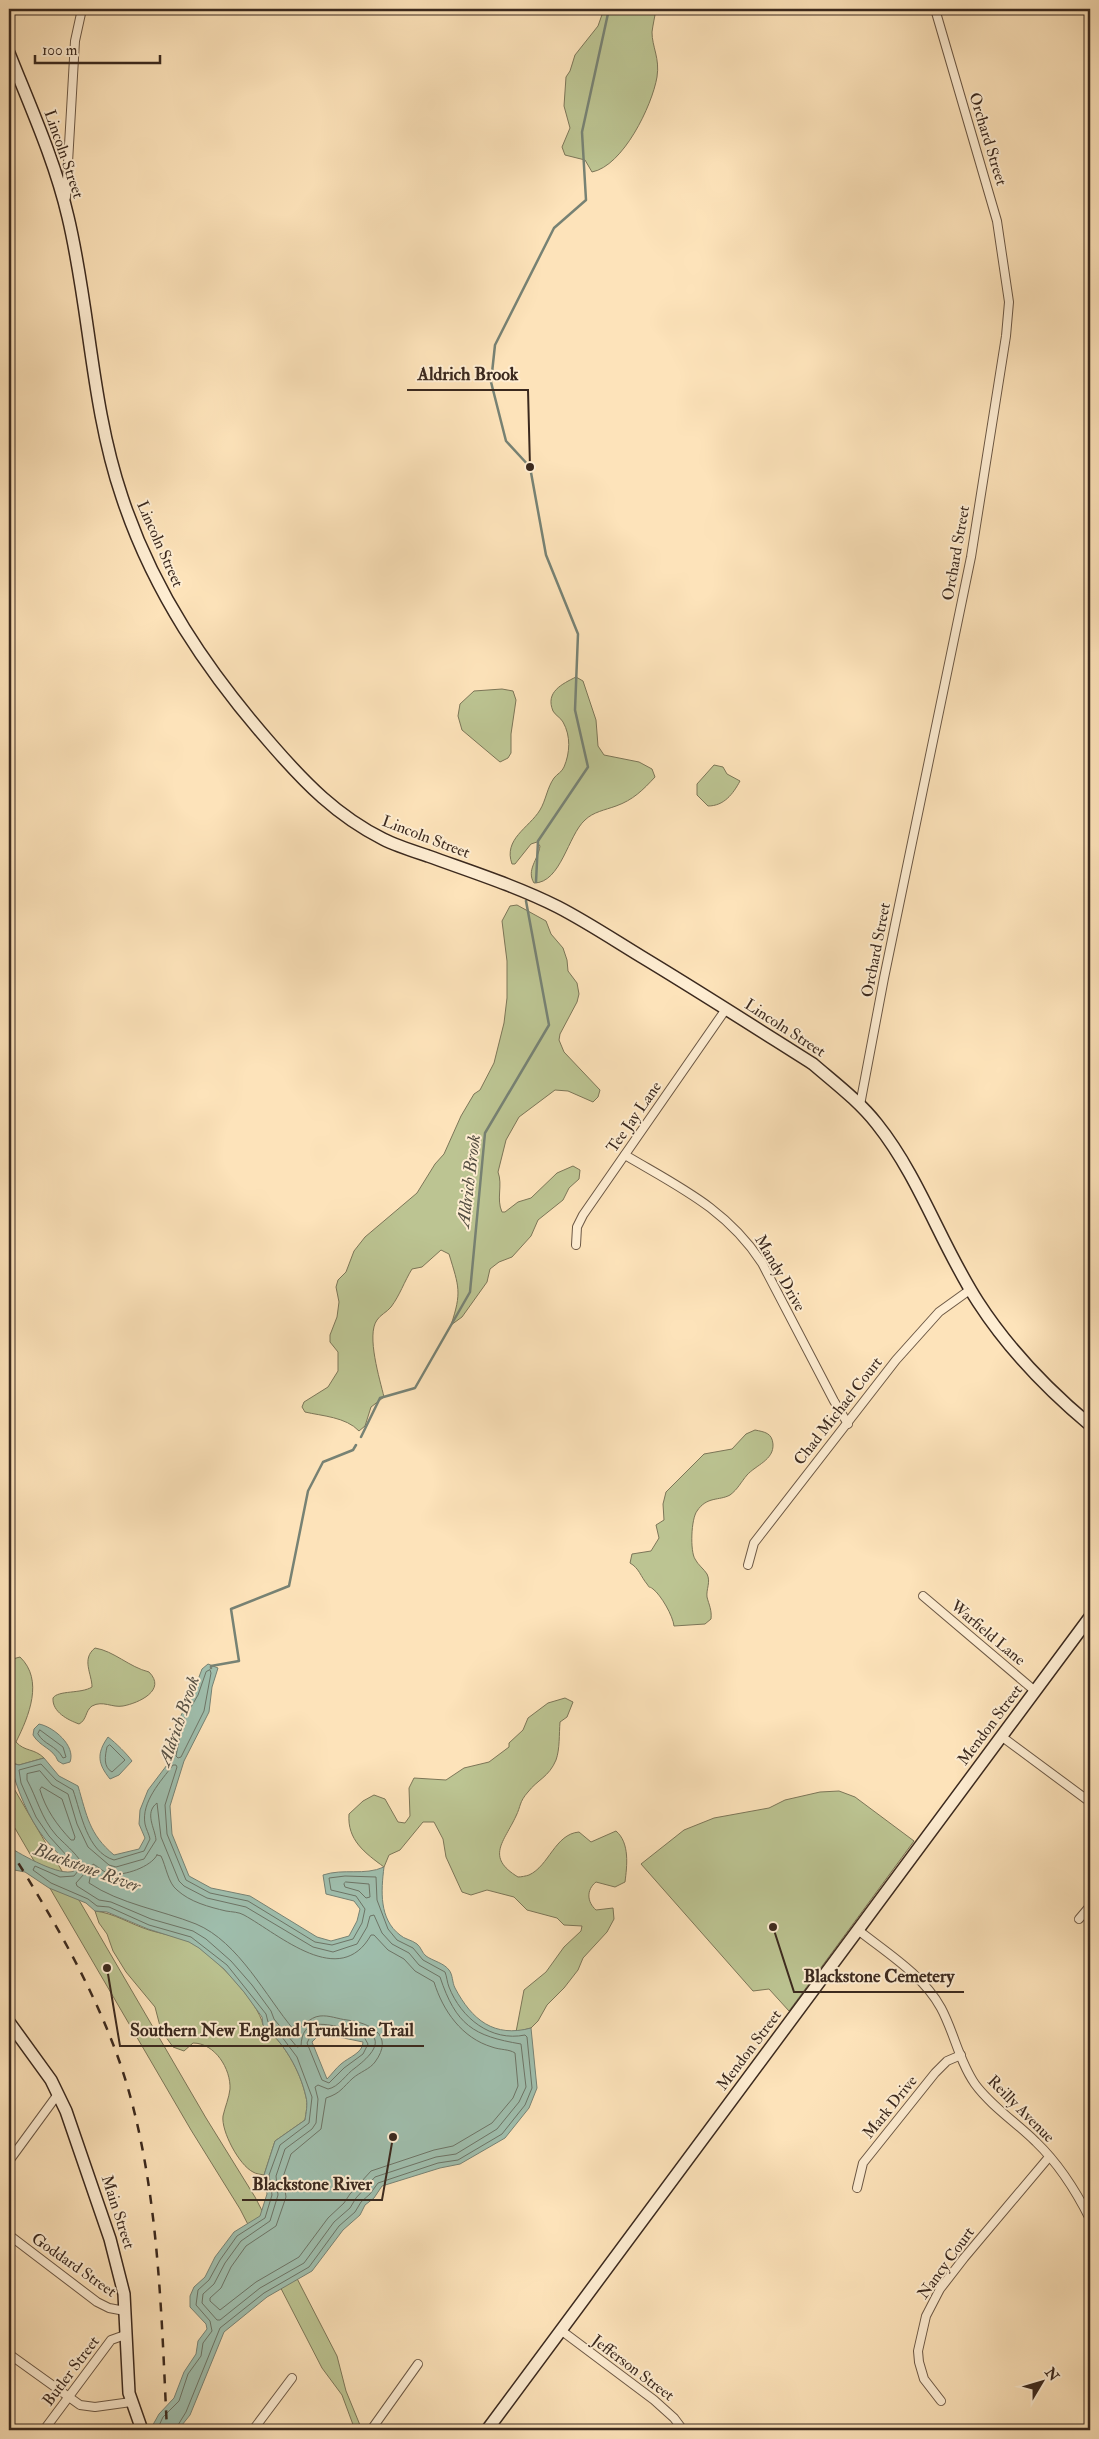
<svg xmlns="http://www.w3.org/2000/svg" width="1099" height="2439" viewBox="0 0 1099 2439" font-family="'IM FELL Double Pica',serif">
  <rect width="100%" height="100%" fill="#fde3ba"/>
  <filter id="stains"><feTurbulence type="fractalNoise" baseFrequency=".004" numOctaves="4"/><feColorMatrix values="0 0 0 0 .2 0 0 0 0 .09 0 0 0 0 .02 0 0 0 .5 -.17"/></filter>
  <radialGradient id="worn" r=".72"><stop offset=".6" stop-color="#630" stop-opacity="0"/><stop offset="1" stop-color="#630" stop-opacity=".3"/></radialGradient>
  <g fill="#bcc492" stroke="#7c7658">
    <path d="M604,9H656C655,16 653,24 652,32C652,47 660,58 657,77C652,106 623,166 592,172L585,160L565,155L562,147L570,128L564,106L566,77L570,71L575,55L598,26Z"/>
    <path d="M576,677L583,681L596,720L598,746L604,755L639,762L652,769L655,777C643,790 633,800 616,806C605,810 593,812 585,820C568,835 561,883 534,883C526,870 538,860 540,846L537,842L531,844L515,864H512C503,839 529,828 540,810C546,800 547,788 554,778C557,774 562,772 564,767C570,753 571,736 563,722C561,718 555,715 553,711C545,692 562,684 576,677Z"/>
    <polygon points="502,689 513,691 516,700 511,734 511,753 508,758 500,762 462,730 458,716 460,704 474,691"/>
    <path d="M714,765L723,767L727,774L740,781C733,794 724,806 708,806L697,795V784Z"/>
    <path d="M517,905L546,921L551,934L563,948L567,960L568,971L577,983L579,994L577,1002L560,1034L559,1040L564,1052L600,1090L598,1097L593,1102L568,1091L555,1090L519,1117L506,1140L498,1172C503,1185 496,1199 502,1212H505L518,1202L531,1198L557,1173L573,1166L580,1170L579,1179L569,1188L563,1200L538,1220L531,1236L512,1257L499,1262L490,1269L487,1282L462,1317L451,1325C462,1292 459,1287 449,1254L441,1250L422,1267L412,1269C404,1282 400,1295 391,1307C387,1312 380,1315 377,1320C366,1335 380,1380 384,1397L371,1407L365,1426L359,1431C346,1417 322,1416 305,1412L302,1407L304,1402L328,1387L338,1371V1352L330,1342V1335L337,1317L339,1302L336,1287L338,1280L346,1272L354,1251L365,1237L417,1193L435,1164L444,1154L461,1116L474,1094L480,1090L494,1063L504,1023L507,998V961L502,921L510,906Z"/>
    <path d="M755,1430C765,1432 772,1433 773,1444C774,1460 756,1465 747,1475C741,1482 738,1489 730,1495C719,1501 707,1496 697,1511C691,1519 690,1551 695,1559C698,1565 704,1569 707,1574C711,1582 706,1589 707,1597C709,1605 712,1610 711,1619L705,1624L674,1626C673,1616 661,1595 653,1589C648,1585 651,1590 647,1584C641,1577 639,1568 630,1563L632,1554L651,1551L659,1538L656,1525L664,1520L663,1504L666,1492L704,1454L732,1449L746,1434Z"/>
    <path d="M95,1648C114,1651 129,1667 149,1672C167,1690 139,1703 123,1706C112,1708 103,1700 92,1706C85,1711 87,1720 79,1724C68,1720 52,1712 53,1698C58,1690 81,1694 92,1687C92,1674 81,1659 95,1648Z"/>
    <path d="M20,1657C44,1680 29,1716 16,1742C25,1752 34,1748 44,1758L19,1765L9,1762V1660Z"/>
    <path d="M565,1698L573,1702L567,1717L560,1722C559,1734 560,1749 556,1760C549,1777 537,1780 528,1792C519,1802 521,1806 516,1816C504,1842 485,1857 518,1877C521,1877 526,1876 529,1875C549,1866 555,1834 579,1832L591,1842L616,1831C630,1843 627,1866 625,1882L615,1887L596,1882C586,1890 587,1902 596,1910L613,1908L614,1919L607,1932L583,1958L578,1970L564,1988L547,2005L538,2021L531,2028L516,2032L524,1990L546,1972L564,1947L581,1931L582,1926L564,1925L557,1918L527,1910L514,1897L487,1890L471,1895L462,1892L446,1857L443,1839L434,1822H423L400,1850L389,1855L384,1867C365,1853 347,1840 349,1814L363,1801L374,1795L385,1799L398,1822L405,1823L410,1816L409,1788L414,1778L446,1780L464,1768L489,1762L509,1747V1743L523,1730L528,1718L548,1703Z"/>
    <polygon points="9,1780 206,2118 255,2197 337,2356 346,2391 362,2430 355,2430 342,2395 322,2368 240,2209 191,2130 9,1818"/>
    <polygon points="839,1791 855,1797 914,1841 789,2011 769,1989 753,1991 641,1864 684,1830 714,1818 769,1808 785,1800 820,1792"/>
    <path d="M95,1911C114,1913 130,1924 149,1930C162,1934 177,1936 190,1942C211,1952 259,2002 263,2025C284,2043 300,2070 306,2097C308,2104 306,2113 305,2120L275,2141L264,2175C260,2174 256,2174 253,2172C239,2165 221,2131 223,2116C225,2107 229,2098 230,2089C231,2069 215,2043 193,2043L184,2051L173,2047L161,2030L155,2007L126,1972L113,1951L107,1934L99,1923Z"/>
  </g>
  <g fill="#9fbead" stroke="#778274" fill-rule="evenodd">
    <path d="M208,1664L218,1668L212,1687L209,1712L184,1761L170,1806L172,1834L189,1876L211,1888L250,1896L317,1937L331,1941L349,1936L357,1921L360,1909L354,1901L326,1894L323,1875C344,1868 364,1876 384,1867C381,1891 379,1919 400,1935C404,1939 412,1940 417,1944C421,1947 422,1953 426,1956C433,1961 444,1963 449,1970C453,1975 452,1982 455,1988C472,2020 494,2038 531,2028L537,2088L529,2108L505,2138L460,2164L440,2168L382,2186L374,2198L365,2205L360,2215L343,2230L312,2271L267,2297L224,2332L190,2415L178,2430H150L159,2414L174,2398L184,2372L196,2354L198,2341L207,2329L206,2324L190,2307V2296L194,2287L205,2277L215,2257L234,2232L260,2216L267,2194L264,2175L275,2141L305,2120C306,2113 308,2104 306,2097C300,2070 284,2043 263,2025L262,2017L244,1992L224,1969L199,1948L189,1942L148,1929L107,1912L95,1911L86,1903L49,1888L25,1872L9,1869V1847C22,1855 60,1877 74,1871C65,1860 54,1850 45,1839C28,1818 17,1789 10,1763L19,1765L44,1758L59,1776L78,1786C87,1816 89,1834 114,1855L139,1849L145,1838L139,1824L140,1810L148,1790L170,1761L179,1719L193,1693L202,1669ZM324,2034L363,2042C363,2053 349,2057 341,2064C336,2068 332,2074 327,2079L312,2042L319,2035Z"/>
    <path d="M39,1724C54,1727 76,1746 70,1762L63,1764L58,1761C53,1748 40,1747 33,1735L34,1729Z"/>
    <path d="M108,1737C116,1743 127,1754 132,1761L119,1775L110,1779C98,1764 96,1754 108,1737Z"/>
  </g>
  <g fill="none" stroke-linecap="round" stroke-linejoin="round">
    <g stroke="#6d7466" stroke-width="1">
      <polygon points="210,1670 211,1673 204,1711 181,1757 178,1758 176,1756 183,1721 198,1695 206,1672"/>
      <path d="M40,1730L63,1747L66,1757L63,1758C56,1745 44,1745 38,1734Z"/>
      <path d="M110,1745L125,1760L112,1772C103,1767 105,1756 107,1747Z"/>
      <path d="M40,1771L52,1785L68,1794L77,1824L88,1847L109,1865L116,1867L144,1859L156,1840C155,1828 144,1813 157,1803L161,1837L179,1881L184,1886L207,1898L246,1907L313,1947L333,1952L357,1944L367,1927L370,1916L374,1915L382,1933L392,1944L409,1953L419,1965L440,1977C456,2025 473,2036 521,2044L526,2087L519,2102L497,2129L456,2154L436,2157L375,2177L356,2198L350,2208L334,2222L304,2263L260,2288L220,2320H217L202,2303L203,2294L214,2284L225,2263L241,2241L270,2221L278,2195L276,2176L285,2149L312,2129L316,2123L318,2099L315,2087L318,2085L328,2089C339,2087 346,2074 355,2068C364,2061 387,2043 368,2032C360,2028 350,2029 341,2027C323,2024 302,2018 301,2046L297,2047L274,2019L271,2011L252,1985L231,1961L206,1939L193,1931L151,1919L111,1902L99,1900L77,1886L76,1883L84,1874C86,1860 65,1845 56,1835C41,1818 37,1798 27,1780V1774Z"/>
      <path d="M42,1787L62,1799L75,1837L74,1840H71C57,1825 46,1810 40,1790Z"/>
      <path d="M157,1855L161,1856C166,1866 168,1883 177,1890C190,1902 209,1907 226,1911C232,1912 239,1912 244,1915C280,1935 340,1990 371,1935H374L388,1950L404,1959L415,1971L434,1982C443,2011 462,2038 492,2047C500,2050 509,2049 515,2053L518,2086L513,2098L492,2123L453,2146L434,2150L371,2171L350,2194L344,2203L328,2218L299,2257L256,2282L220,2310L210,2301V2298L221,2288L231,2267L246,2246L276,2226L286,2197L283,2177L291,2154L321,2129L326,2098C341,2093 342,2088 353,2078C360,2072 370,2069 375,2062C395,2035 370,2023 347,2020C338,2019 329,2015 320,2016C309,2017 303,2028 294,2030C266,1997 239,1942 196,1924C161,1910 120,1904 89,1883L93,1864C99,1867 104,1873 111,1874C124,1876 151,1867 157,1855Z"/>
      <polygon points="346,1882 369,1884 370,1897 366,1898 359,1891 345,1887 344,1884"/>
      <polygon points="324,2029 364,2037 368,2044 363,2054 344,2068 329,2083 322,2080 307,2043 311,2035"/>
      <path d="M157,2430L163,2417L179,2401L188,2374L201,2356L203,2343L212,2331L210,2321L196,2305L198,2290L209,2280L220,2260L237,2236L265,2218L272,2195L269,2175L280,2145L309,2123L312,2097L297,2057L276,2029L268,2022L266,2014L227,1965L191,1937L149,1925L109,1907L97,1906L88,1899L51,1883L33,1870L35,1866L60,1877L74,1876L78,1871L77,1867L49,1836L36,1817L21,1783L19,1770L41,1764L56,1780L73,1790C81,1813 87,1852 114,1860L144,1851L150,1839C149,1834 146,1829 145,1824C141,1802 161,1781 173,1765H176L177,1767L165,1805L167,1834L186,1880L210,1893L248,1901L315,1942L332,1945L353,1939L362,1923L365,1909L356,1896L331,1890L329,1878L345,1876L376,1877L377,1900L388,1929L397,1940L413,1948L423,1960L445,1972C447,1977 447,1982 449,1987C461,2018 491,2042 525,2035L527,2037L532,2088L525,2105L502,2134L458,2160L438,2163L378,2183L370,2194L361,2202L355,2212L339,2226L309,2267L264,2293L220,2328L186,2412L175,2430"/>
    </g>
    <g stroke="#778274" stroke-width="2.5">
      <polyline points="536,882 538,841 588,767 575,710 578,634 546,555 530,467 506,441 491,382 495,345 554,228 586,200 582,132 609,9"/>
      <polyline points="361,1437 380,1398 415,1388 470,1292 485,1133 549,1025 526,901"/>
      <polyline points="211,1668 211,1666 239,1661 231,1609 289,1586 308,1491 323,1462 353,1450 356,1445"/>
    </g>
    <defs>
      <g id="street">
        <polyline points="66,197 75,41 82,9"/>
        <polyline points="860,1105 884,978 971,557 1006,336 1009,302 997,221 935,9"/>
        <path d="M625,1155C679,1187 727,1209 762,1263L834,1401L848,1424"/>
        <polyline points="576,1245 577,1227 583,1215 726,1009"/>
        <polyline points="748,1565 754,1543 896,1360 939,1312 971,1289"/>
        <polyline points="923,1596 1035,1691"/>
        <polyline points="1001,1736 1090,1802"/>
        <polyline points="1079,1919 1090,1906"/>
        <path d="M858,1930C887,1953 923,1975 941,2008C954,2032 959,2061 975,2084C991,2106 1017,2123 1036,2142C1059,2164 1076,2191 1090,2219"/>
        <polyline points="9,2161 58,2094"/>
        <polyline points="857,2188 863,2163 935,2073 947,2061 961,2055"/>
        <polyline points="9,2235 97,2302 109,2308 125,2311"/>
        <polyline points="562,2331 654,2400 674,2418 683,2430"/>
        <polyline points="9,2354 80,2405 95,2407 131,2402"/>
        <polyline points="941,2401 924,2379 919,2362 918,2351 926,2316 940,2289 964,2258 1049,2157"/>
        <polyline points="44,2430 111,2340 125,2335"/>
        <polyline points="253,2430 292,2378"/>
        <polyline points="371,2430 418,2364"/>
      </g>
      <g id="secondary">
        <path d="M9,53C30,106 55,161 68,217C90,309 91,406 122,497C153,591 207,671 272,745C305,783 337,816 383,839C397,846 413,851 428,856C472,872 516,886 558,907C587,922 614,940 642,957C700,992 756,1028 813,1064C835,1083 859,1101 877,1124C920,1178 941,1245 978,1302C1009,1350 1047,1389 1090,1425"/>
        <polyline points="9,2022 51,2080 66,2111 110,2239 124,2294 129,2393 142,2430"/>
        <polyline points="487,2430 1090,1617"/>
      </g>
    </defs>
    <use href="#street" stroke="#6c5845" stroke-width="10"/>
    <use href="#secondary" stroke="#3b291e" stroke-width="14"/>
    <use href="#street" stroke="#feedd2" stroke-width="8"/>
    <use href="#secondary" stroke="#feedd2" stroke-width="11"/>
    <path stroke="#3b291e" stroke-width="2.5" stroke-dasharray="9 9" stroke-linecap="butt" d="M9,1848C52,1917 93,1986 120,2063C159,2177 161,2310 167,2430"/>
  </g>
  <g text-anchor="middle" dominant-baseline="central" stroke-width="4" stroke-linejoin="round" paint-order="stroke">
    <g font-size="16" fill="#3b291e" stroke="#feedd2">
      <text transform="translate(988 139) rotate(73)">Orchard Street</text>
      <text transform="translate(64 154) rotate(71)">Lincoln Street</text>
      <text transform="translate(160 544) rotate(66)">Lincoln Street</text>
      <text transform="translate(956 553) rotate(-80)">Orchard Street</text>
      <text transform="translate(426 837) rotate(21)">Lincoln Street</text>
      <text transform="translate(876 950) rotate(-79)">Orchard Street</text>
      <text transform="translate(785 1028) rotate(33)">Lincoln Street</text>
      <text transform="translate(634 1117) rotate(-55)">Tee Jay Lane</text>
      <text transform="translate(780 1273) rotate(60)">Mandy Drive</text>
      <text transform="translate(838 1411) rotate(-52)">Chad Michael Court</text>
      <text transform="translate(988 1633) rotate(40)">Warfield Lane</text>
      <text transform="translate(990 1725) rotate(-53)">Mendon Street</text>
      <text transform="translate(749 2050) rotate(-53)">Mendon Street</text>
      <text transform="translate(890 2107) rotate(-51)">Mark Drive</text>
      <text transform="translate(1021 2109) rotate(45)">Reilly Avenue</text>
      <text transform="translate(118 2212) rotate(72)">Main Street</text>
      <text transform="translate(946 2263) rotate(-54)">Nancy Court</text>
      <text transform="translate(74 2265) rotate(35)">Goddard Street</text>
      <text transform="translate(633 2368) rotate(37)">Jefferson Street</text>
      <text transform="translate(71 2371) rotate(-53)">Butler Street</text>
    </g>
    <g font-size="18" font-style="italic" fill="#544e42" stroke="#feedd2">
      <text transform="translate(469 1181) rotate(-83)">Aldrich Brook</text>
      <text transform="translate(179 1721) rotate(-71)">Aldrich Brook</text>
      <text transform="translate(87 1868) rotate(20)">Blackstone River</text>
    </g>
  </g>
  <path fill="none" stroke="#3b291e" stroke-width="2" d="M530 467L528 390H407M773 1927L794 1992H964M107 1968L120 2046H424M393 2137L382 2200H242"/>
  <g fill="#3b291e" stroke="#feedd2" stroke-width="2">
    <circle cx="530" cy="467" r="5"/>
    <circle cx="773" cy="1927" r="5"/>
    <circle cx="107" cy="1968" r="5"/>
    <circle cx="393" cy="2137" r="5"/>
  </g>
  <g font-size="18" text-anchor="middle" font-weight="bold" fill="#3b291e" stroke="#feedd2" stroke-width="4" stroke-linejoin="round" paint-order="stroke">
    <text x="468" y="380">Aldrich Brook</text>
    <text x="879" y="1982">Blackstone Cemetery</text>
    <text x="272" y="2036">Southern New England Trunkline Trail</text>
    <text x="312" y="2190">Blackstone River</text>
  </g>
  <rect width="1099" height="2439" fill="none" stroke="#fde3ba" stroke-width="30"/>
  <rect x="10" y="10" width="1079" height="2419" fill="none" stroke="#3b291e" stroke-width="2.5"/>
  <rect x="15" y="15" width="1069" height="2409" fill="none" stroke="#3b291e"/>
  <g transform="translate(1042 2382) rotate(52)" stroke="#feedd2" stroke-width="4" paint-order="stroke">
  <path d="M0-4L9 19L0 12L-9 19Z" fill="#3b291e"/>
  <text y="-8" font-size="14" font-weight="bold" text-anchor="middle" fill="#3b291e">N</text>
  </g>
  <path d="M35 55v8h125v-8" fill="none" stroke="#3b291e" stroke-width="2.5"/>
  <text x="42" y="55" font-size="15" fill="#3b291e" stroke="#feedd2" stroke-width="4" paint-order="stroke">100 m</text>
  <rect width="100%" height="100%" filter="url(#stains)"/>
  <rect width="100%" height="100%" fill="url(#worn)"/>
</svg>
